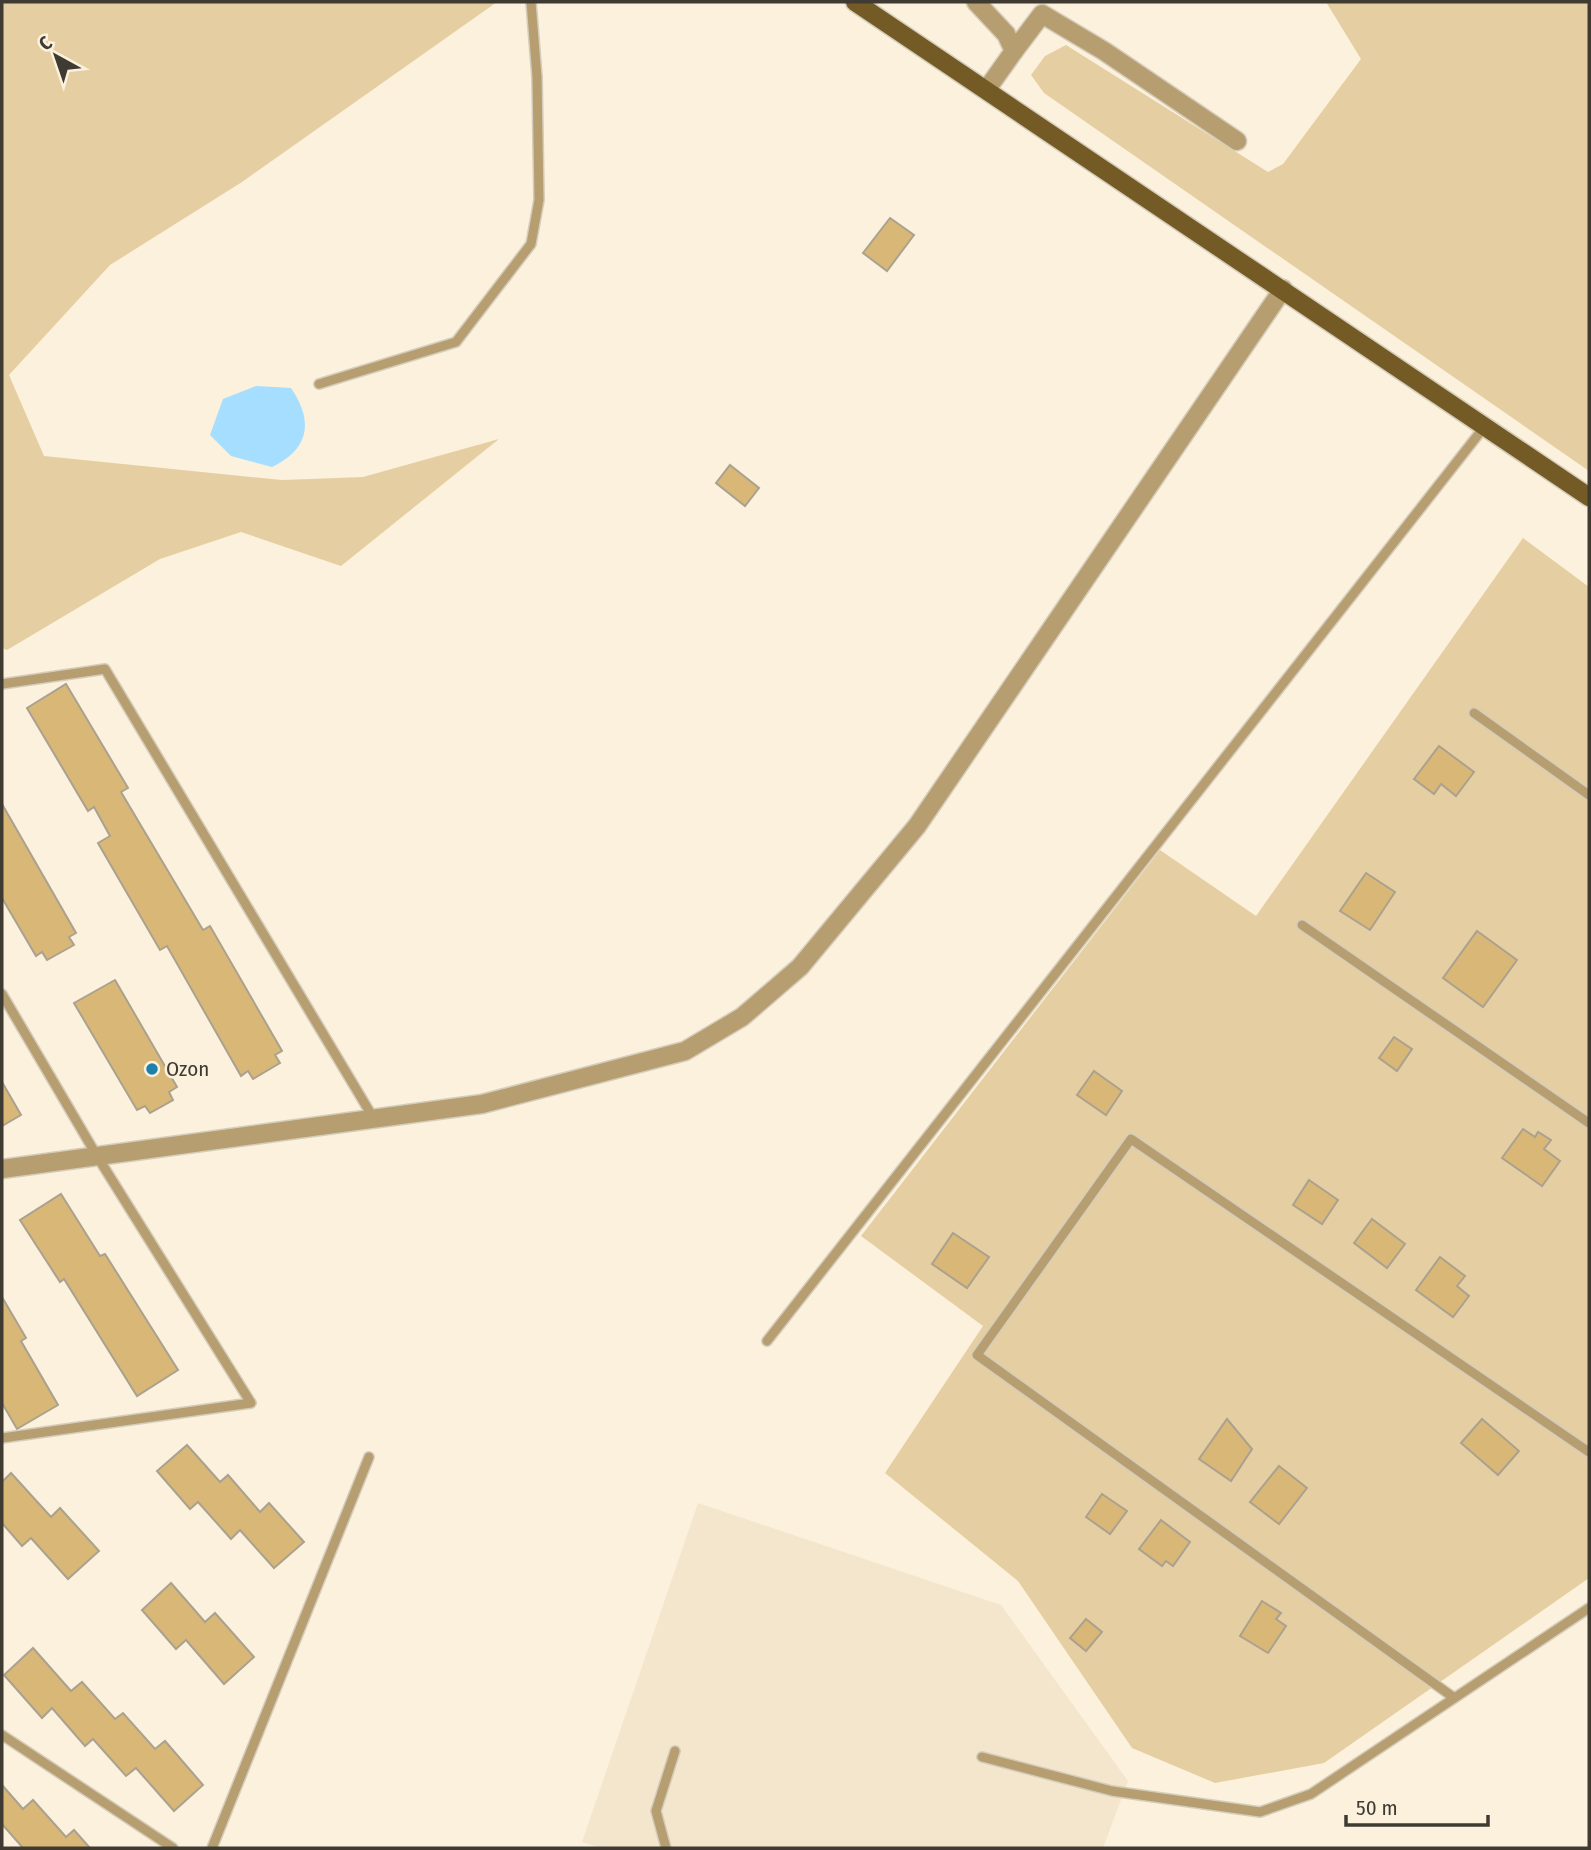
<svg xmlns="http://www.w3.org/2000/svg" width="1591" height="1850" viewBox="0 0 1591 1850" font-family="'Fira Sans Condensed',sans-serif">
  <rect width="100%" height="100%" fill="#fbf1dd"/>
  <polygon fill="#f3e6cc" points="698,1503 1001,1605 1128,1781 1103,1848 601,1848 582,1842"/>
  <g fill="#e5cfa2">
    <polygon points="2,2 497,2 242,182 110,265 9,375 44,456 282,480 363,477 499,439 341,566 241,532 160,559 7,650 2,648"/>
    <polygon points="1326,2 1589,2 1589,471 1044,93 1031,75 1045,56 1066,45 1268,172 1283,164 1361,59"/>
    <polygon points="1523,538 1589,587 1589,1578 1324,1763 1215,1783 1132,1748 1018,1581 885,1473 983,1326 861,1236 1160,850 1256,916"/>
  </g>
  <path fill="#a5defe" d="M256,386L291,388C314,422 309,449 272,467L231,456L210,435L223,399Z"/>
  <g fill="#d9b877" stroke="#aaa18f" stroke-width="2">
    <polygon points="890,218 914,235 887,271 863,253"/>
    <polygon points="730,465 759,488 745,506 716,483"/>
    <polygon points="66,684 128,788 121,792 203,930 210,926 282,1051 275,1055 280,1063 253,1079 248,1071 241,1076 167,946 160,950 98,843 110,836 94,807 88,811 27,708"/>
    <polygon points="1439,746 1474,772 1456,796 1441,784 1434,794 1414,779"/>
    <polygon points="2,804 76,933 69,937 74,945 47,960 42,952 36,956 2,898"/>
    <polygon points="1366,873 1395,892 1370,930 1340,911"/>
    <polygon points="1477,931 1517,960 1483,1007 1443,978"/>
    <polygon points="115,980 177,1087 169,1092 173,1100 150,1113 145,1106 137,1110 74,1003"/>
    <polygon points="1394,1037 1412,1049 1397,1071 1379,1058"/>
    <polygon points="1094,1071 1122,1091 1106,1115 1077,1095"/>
    <polygon points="2,1082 21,1115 2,1126"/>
    <polygon points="1523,1129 1535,1137 1538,1132 1551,1140 1544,1149 1560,1161 1542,1186 1502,1158"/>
    <polygon points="1309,1180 1338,1200 1322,1224 1293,1205"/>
    <polygon points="61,1194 100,1256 105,1254 178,1370 137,1396 64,1279 60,1282 20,1220"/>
    <polygon points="1372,1219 1405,1244 1387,1268 1354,1243"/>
    <polygon points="953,1233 989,1257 967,1288 932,1264"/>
    <polygon points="1440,1257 1465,1276 1457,1286 1469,1296 1453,1317 1416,1290"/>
    <polygon points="2,1297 26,1338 21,1341 58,1405 17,1429 2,1403"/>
    <polygon points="1227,1419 1252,1449 1231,1481 1199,1459"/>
    <polygon points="1482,1419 1519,1451 1498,1475 1461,1443"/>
    <polygon points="187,1445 220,1482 228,1475 260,1512 269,1503 304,1542 274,1568 240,1530 231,1539 198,1502 190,1509 157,1471"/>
    <polygon points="1279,1466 1307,1488 1279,1524 1250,1502"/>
    <polygon points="11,1473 51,1517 60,1508 99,1551 68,1579 31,1538 22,1546 2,1523 2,1482"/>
    <polygon points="1102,1494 1127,1511 1110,1534 1086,1517"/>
    <polygon points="1161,1520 1190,1542 1173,1566 1166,1561 1162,1566 1139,1549"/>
    <polygon points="171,1583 205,1622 215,1613 254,1657 224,1684 186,1640 176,1649 142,1610"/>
    <polygon points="1262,1601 1281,1613 1276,1619 1286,1626 1268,1653 1240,1636"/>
    <polygon points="1086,1619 1102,1632 1086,1651 1070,1638"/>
    <polygon points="33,1648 71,1691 82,1682 115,1719 123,1713 155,1749 165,1741 203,1785 174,1811 136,1768 126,1776 93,1739 85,1746 52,1708 42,1718 4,1675"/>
    <polygon points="2,1785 23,1809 33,1800 66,1837 74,1830 90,1848 23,1848 2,1824"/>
  </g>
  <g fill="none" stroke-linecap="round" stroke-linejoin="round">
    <defs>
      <g id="service">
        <polyline points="319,384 456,342 531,244 539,200 537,77 531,2"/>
        <polyline points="2,684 105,669 374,1119"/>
        <polyline points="1474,713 1589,795"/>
        <polyline points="1302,925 1589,1123"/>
        <polyline points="2,994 97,1156 251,1403 2,1438"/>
        <polyline points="767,1341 1485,426"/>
        <polyline points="1453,1697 977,1355 1131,1139 1589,1452"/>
        <polyline points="2,1735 173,1848"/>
        <polyline points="982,1757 1112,1791 1260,1812 1311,1794 1589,1608"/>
        <polyline points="212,1848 369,1457"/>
        <polyline points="666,1848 656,1811 675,1751"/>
      </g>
      <g id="minor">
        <polyline points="976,2 1006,34 1014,51 987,89"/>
        <polyline points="1014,51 1042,14 1104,51 1237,141"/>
        <polyline points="2,1169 482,1104 685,1051 742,1017 800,967 917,826 1283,289"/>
      </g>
      <polyline id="primary" points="855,2 1589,497"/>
    </defs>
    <use href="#service" stroke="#d5cdbb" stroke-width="12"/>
    <use href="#minor" stroke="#d5cdbb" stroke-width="21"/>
    <use href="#primary" stroke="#d5cdbb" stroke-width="21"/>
    <use href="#service" stroke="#b69e70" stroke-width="9"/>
    <use href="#minor" stroke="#b69e70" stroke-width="18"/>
    <use href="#primary" stroke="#745b26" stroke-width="18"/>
  </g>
  <circle fill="#1e80ac" stroke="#fbf1dd" stroke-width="2.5" cx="152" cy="1069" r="7"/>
  <g text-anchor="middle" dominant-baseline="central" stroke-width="5" stroke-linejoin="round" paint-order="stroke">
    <g font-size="21" fill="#3f3b33" stroke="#fbf1dd" text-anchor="start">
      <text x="166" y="1069">Ozon</text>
    </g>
  </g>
  <rect width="1591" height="1850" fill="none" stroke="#3f3b33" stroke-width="7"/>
  <g transform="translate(56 56) rotate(320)" stroke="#fbf1dd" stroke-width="5" paint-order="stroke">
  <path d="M0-5L12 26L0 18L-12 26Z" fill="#3f3b33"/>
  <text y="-10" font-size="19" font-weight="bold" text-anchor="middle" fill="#3f3b33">С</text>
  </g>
  <path d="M1346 1815v10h142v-10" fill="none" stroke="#3f3b33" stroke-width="3.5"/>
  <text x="1356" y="1815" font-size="21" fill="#3f3b33" stroke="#fbf1dd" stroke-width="5" paint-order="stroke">50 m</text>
</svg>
